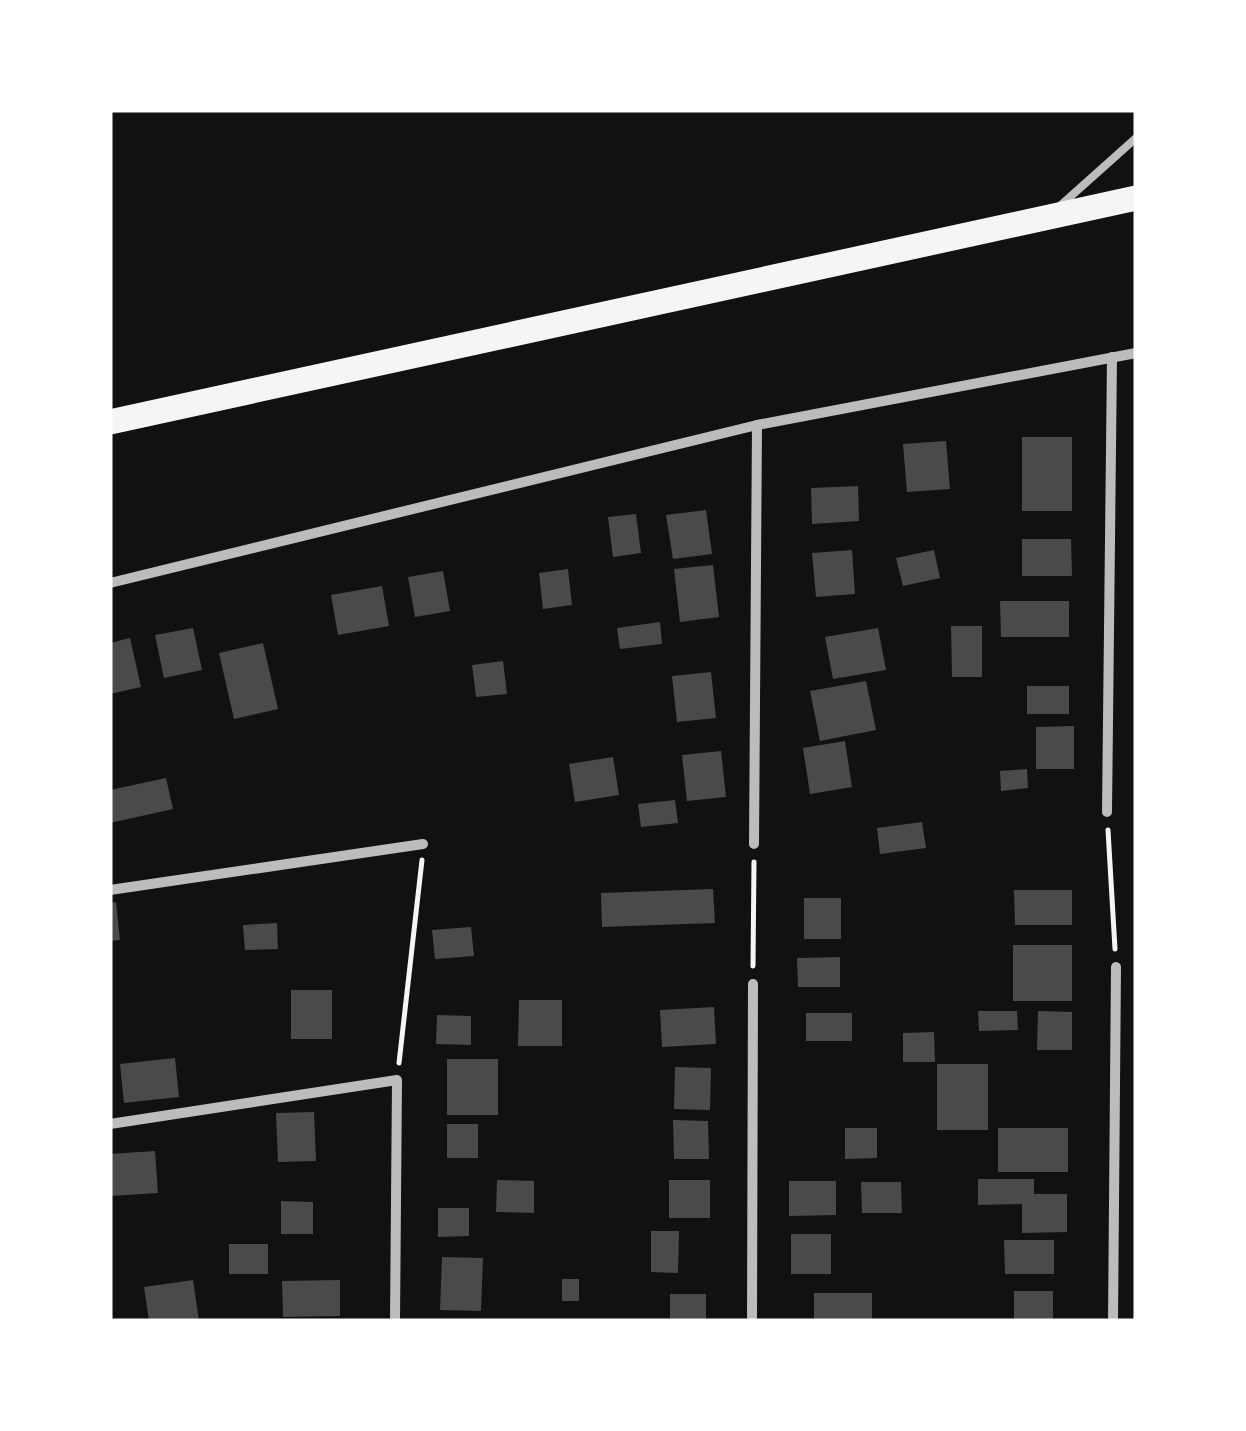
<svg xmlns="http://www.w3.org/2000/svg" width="1246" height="1431" viewBox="0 0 1246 1431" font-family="'PT Sans',sans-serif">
  <rect width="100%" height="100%" fill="#111"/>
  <g fill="#4a4a4a">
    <rect x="1022" y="437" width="50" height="74"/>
    <polygon points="946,441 950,489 907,492 903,444"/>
    <polygon points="858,486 859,521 812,524 811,488"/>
    <polygon points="706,510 712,554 673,559 666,515"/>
    <polygon points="636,514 641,553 613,557 608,517"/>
    <polygon points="1022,539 1071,539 1072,576 1022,576"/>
    <polygon points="852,550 855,594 816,597 812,553"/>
    <polygon points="934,550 940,578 903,586 896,558"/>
    <polygon points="713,565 719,617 680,622 674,569"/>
    <polygon points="568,569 572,605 543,609 539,573"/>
    <polygon points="443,571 450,611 415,617 408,577"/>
    <polygon points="382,586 389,626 338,635 331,595"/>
    <polygon points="1000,601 1069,601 1069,637 1001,637"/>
    <polygon points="660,622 662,644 620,649 617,628"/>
    <polygon points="951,626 982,626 982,677 952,677"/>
    <polygon points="193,628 202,670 164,678 155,635"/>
    <polygon points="878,628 886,670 833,679 825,637"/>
    <polygon points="130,638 141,687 110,694 110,643"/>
    <polygon points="263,643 278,709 234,719 219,653"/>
    <polygon points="503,661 507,694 476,697 472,665"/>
    <polygon points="711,672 716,718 677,722 672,676"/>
    <polygon points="866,681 876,730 820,741 810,691"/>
    <rect x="1027" y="686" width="42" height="28"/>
    <polygon points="1074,726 1074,769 1036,769 1036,727"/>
    <polygon points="845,741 852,787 810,794 803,748"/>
    <polygon points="721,751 726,797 687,801 682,755"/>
    <polygon points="613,757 619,795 575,802 569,764"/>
    <polygon points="1027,769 1028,788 1001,791 1000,771"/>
    <polygon points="166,778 173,809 110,823 110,790"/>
    <polygon points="675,800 678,823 641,827 638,804"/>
    <polygon points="922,822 926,848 880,854 877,828"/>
    <polygon points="713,889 715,923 602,927 601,893"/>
    <polygon points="1014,890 1072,890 1072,925 1015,925"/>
    <rect x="804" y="898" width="37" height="41"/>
    <polygon points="116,902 120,940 110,941 110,903"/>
    <polygon points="277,923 278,949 245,950 243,925"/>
    <polygon points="471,927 474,956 435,959 432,930"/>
    <rect x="1013" y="945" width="59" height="56"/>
    <polygon points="840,957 840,987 798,987 797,958"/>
    <rect x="291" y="990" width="41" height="49"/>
    <polygon points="519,1000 562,1000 562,1046 518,1046"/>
    <polygon points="714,1007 716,1044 662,1047 660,1010"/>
    <polygon points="978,1011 1017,1011 1018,1030 979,1031"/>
    <polygon points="1038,1011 1072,1012 1072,1050 1037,1050"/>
    <rect x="806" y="1013" width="46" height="28"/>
    <polygon points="437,1015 471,1016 471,1045 436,1044"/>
    <polygon points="934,1032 935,1062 903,1062 903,1033"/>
    <polygon points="175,1058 179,1097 124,1103 120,1064"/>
    <rect x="447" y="1059" width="51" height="56"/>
    <rect x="937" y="1064" width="51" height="66"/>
    <polygon points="675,1067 711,1068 710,1110 674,1109"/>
    <polygon points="314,1112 316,1161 278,1162 276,1113"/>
    <polygon points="673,1120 708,1121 709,1159 674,1159"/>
    <rect x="447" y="1124" width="31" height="34"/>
    <polygon points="845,1128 877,1128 877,1158 845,1159"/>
    <rect x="998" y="1128" width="70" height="44"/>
    <polygon points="155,1151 158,1193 110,1196 110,1154"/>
    <polygon points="978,1179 1034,1179 1034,1194 1067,1194 1067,1232 1022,1233 1022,1204 978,1205"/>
    <polygon points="497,1180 534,1181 534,1213 496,1212"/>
    <rect x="669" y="1180" width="41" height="38"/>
    <polygon points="789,1181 836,1181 836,1215 789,1216"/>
    <polygon points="861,1182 901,1182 902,1213 862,1213"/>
    <polygon points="281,1201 313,1202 313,1234 281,1234"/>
    <polygon points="438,1208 469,1208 469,1236 438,1237"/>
    <polygon points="651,1231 679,1231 678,1273 651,1272"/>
    <rect x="791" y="1234" width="40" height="40"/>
    <polygon points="1004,1240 1054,1240 1054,1274 1005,1274"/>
    <rect x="229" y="1244" width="39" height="30"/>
    <polygon points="442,1257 483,1258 481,1311 440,1310"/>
    <rect x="562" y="1279" width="17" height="22"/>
    <polygon points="193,1280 199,1321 149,1321 144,1287"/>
    <polygon points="340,1280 340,1316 283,1317 282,1281"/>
    <rect x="1014" y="1291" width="39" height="30"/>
    <rect x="814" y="1293" width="58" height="28"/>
    <rect x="670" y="1294" width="36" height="27"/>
  </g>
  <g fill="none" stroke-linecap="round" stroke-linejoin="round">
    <g stroke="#f5f5f5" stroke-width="5">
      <polyline points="1108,830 1115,949"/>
      <polyline points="753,966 754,862"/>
      <polyline points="399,1063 422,860"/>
    </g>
    <polyline stroke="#bcbcbc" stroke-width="8" points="1061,205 1136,138"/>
    <g stroke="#bcbcbc" stroke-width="10">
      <polyline points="110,583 757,425 1136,353"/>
      <polyline points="1107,812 1112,357"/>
      <polyline points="754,844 757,425"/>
      <polyline points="110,890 423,844"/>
      <polyline points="110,1124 397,1080 395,1321"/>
      <polyline points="752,1321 753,984"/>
      <polyline points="1113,1321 1116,967"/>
    </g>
    <polyline stroke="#f5f5f5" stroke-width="25" points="110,422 1136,198"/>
  </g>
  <rect width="1246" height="1431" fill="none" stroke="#ffffff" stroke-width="225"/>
</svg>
